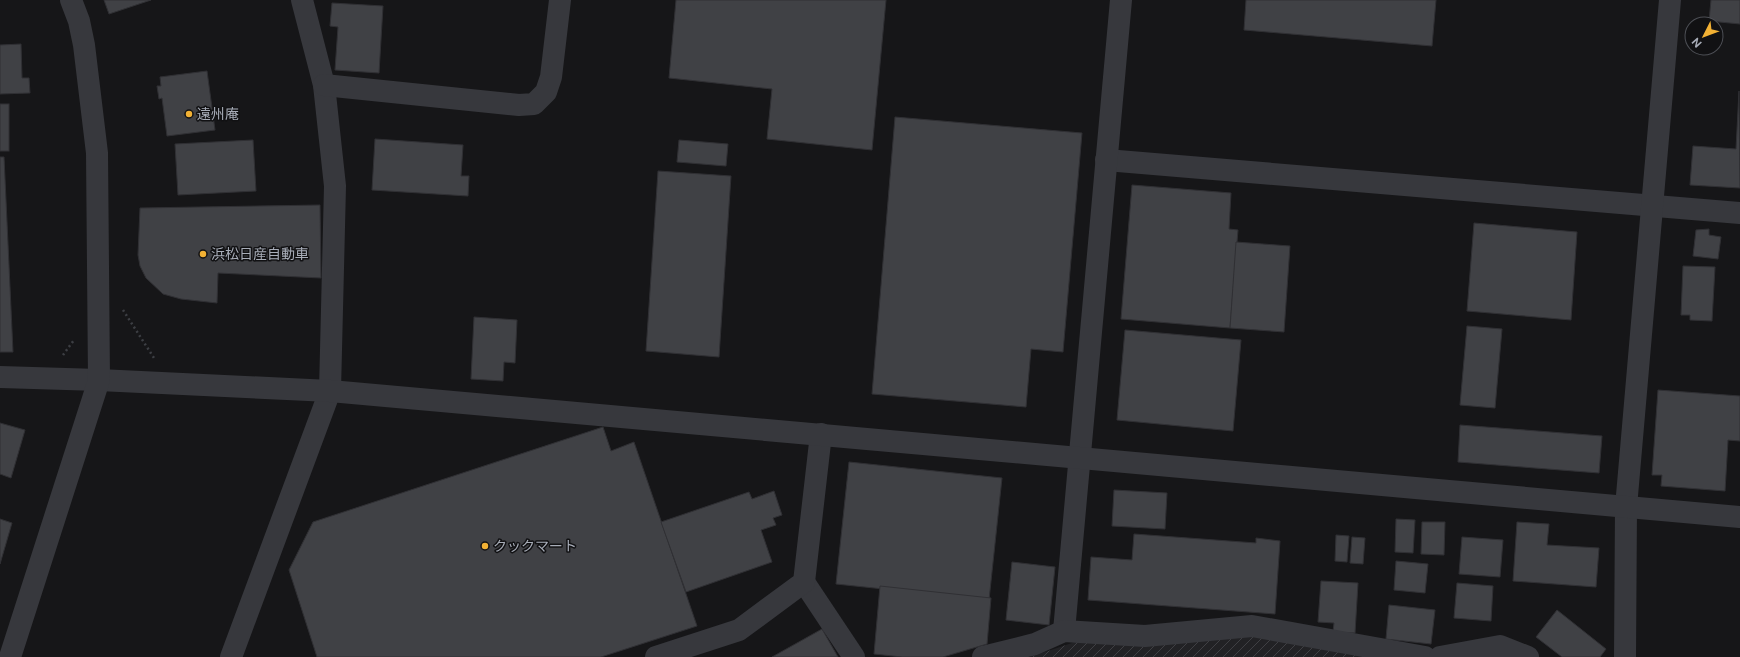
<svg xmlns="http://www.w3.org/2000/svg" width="1740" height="657" viewBox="0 0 1740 657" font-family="'Public Sans','Noto Sans JP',sans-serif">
  <defs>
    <pattern id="industrial-furrows" width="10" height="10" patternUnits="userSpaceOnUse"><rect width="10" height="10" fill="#222225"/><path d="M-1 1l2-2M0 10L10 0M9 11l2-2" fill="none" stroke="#3f3f43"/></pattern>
  </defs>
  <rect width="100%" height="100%" fill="#161618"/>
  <polygon fill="url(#industrial-furrows)" points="1247,635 1372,657 1030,657 1078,641"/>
  <g fill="#404145" stroke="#303034">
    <polygon points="104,0 151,0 109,14"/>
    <polygon points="676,0 886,0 872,150 767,139 772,89 669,78"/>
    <polygon points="1246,0 1436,0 1432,46 1244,30"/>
    <polygon points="1711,0 1740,0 1740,24 1709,21"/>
    <polygon points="332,3 383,6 379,73 335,70 338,27 330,26"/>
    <polygon points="21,44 22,78 29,78 30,93 0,94 0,45"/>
    <polygon points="207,71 215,130 167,136 162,98 159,99 157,86 161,86 160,77"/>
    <polygon points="1739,91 1740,188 1690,185 1693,146 1736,149"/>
    <rect x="0" y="104" width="9" height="47"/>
    <polygon points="895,117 1082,133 1063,352 1031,349 1026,407 872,394"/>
    <polygon points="375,139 463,145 461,176 469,176 468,196 372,190"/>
    <polygon points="253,140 256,191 178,195 175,144"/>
    <polygon points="679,140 728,144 726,166 677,162"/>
    <polygon points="0,157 4,157 13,352 0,352"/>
    <polygon points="658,171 731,176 719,357 646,351"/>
    <polygon points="1132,185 1231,193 1229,229 1238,230 1230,328 1121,319"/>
    <polygon points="320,205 321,278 218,273 217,303 181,299 163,294 146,278 140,266 138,255 140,208"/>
    <polygon points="1474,223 1577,232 1571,320 1467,311"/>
    <polygon points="1709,229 1709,235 1721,237 1718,259 1693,256 1696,230"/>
    <polygon points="1236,242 1290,246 1284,332 1230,328"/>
    <polygon points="1683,266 1715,267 1712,321 1690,320 1690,315 1681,315"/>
    <polygon points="474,317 517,320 515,363 504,362 503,381 471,379"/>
    <polygon points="1467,326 1502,329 1495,408 1460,405"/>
    <polygon points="1125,330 1241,340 1233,431 1117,420"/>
    <polygon points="1658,390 1740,396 1740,441 1728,440 1725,491 1661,486 1662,475 1652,475"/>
    <polygon points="0,423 25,430 11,478 0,474"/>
    <polygon points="1460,425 1602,436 1599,473 1458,462"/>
    <polygon points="603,427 611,451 634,442 697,626 601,657 317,657 289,570 313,522"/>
    <polygon points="849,462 1002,478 989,600 836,584"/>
    <polygon points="1114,490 1167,493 1165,529 1112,526"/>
    <polygon points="774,491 782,515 773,518 776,525 761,530 772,562 686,592 661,522 749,492 752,499"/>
    <polygon points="0,519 12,523 0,564"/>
    <polygon points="1396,519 1415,520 1413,553 1395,552"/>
    <polygon points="1422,522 1445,522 1444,555 1421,554"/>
    <polygon points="1517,522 1549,524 1547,545 1599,548 1596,587 1513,581"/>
    <polygon points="1134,534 1256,543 1256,538 1280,541 1275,614 1088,600 1091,557 1132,560"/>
    <polygon points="1336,535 1349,536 1347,562 1335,561"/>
    <polygon points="1352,537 1365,538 1363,564 1350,563"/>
    <polygon points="1462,537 1503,540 1500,577 1459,574"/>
    <polygon points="1396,561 1428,564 1425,593 1394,590"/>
    <polygon points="1012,562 1055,567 1049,625 1006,620"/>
    <polygon points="1321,581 1358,583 1355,633 1333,632 1334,623 1318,622"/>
    <polygon points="1457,583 1493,586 1491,621 1454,618"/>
    <polygon points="880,586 991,598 987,644 943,657 902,657 874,654"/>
    <polygon points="1389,605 1435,610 1431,644 1386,639"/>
    <polygon points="1557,610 1606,649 1600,657 1562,657 1536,637"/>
    <polygon points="822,629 838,657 772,657"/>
  </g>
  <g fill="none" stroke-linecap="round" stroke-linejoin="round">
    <g stroke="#3d3f44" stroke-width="2.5" stroke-dasharray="2 3" stroke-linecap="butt">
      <polyline points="123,310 154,358"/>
      <polyline points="63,355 74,340"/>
    </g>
    <g stroke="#37383d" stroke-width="22">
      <polyline points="1106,160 1740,213"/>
      <polyline points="0,377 99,380"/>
      <polyline points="804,582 854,657"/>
      <polyline points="1064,631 1121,0"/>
      <polyline points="231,657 330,391"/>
      <polyline points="656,657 739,630 804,582 821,434"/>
      <polyline points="983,657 1035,644 1064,631 1145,636 1252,626 1425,657"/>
      <polyline points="1440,657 1500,646 1528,657"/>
      <polyline points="1625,657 1626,507 1670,0"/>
    </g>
    <g stroke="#37383d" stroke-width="22">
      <polyline points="302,0 324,85 335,186 330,391"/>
      <polyline points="324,85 519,105 534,104 546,92 551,77 560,0"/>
      <polyline points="99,380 330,391 1740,517"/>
      <polyline points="10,657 99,380 97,153 84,45 79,21 71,0"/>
    </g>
  </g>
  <g fill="#f2b134" stroke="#111113" stroke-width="1.5">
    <circle cx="189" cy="114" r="4"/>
    <circle cx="203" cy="254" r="4"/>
    <circle cx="485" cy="546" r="4"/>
  </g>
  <g text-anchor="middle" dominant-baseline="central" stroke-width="3" stroke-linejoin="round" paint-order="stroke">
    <g font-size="14" fill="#a8adb8" stroke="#111113" text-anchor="start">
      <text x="197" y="114">遠州庵</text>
      <text x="211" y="254">浜松日産自動車</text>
      <text x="493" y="546">クックマート</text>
    </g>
  </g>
  <g transform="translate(1704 36) rotate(228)"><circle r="19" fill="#111113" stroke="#4d4f55"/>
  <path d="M0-3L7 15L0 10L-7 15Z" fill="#f2b134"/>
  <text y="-6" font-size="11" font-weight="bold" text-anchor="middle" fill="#a8adb8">N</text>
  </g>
</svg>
